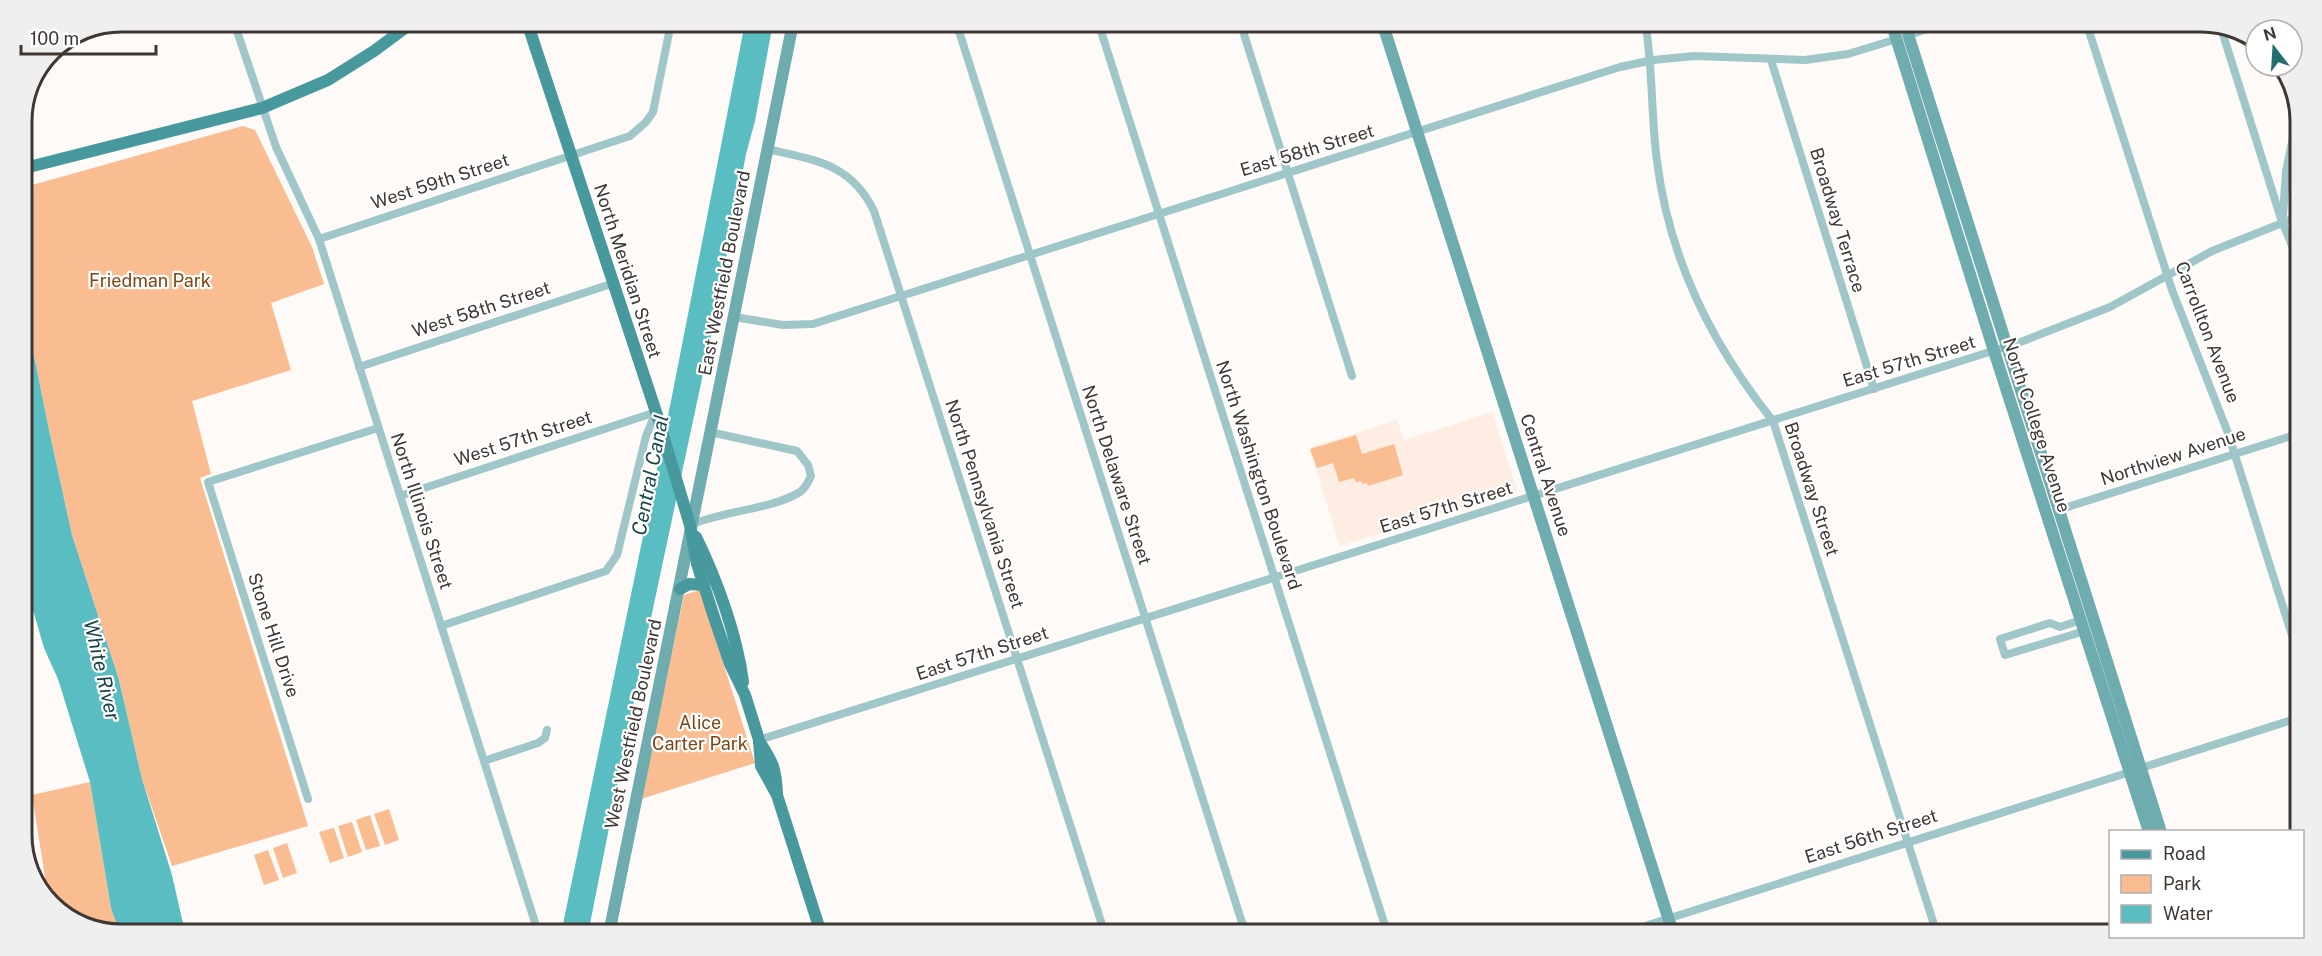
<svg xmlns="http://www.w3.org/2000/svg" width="2322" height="956" viewBox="0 0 2322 956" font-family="'Public Sans',sans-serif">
  <rect width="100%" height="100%" fill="#fefaf7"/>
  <polygon fill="#feede2" points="1492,412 1517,490 1340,546 1309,448 1397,420 1404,440"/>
  <g fill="#fabd91">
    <polygon points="243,126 255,130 312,247 324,284 271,303 291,370 192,401 211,474 200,478 308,826 172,866 142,779 119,680 72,535 49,430 30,336 23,254 27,211 25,187"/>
    <polygon points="1356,435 1362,454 1394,444 1403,475 1368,486 1367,483 1362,484 1361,481 1356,482 1354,478 1339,482 1333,463 1317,468 1310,449"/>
    <polygon points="700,590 755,763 641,799 684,595"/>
    <polygon points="90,782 111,908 118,928 83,928 49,902 32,795"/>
    <polygon points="389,809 399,840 385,845 374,814"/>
    <polygon points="370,815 380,846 366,850 356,820"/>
    <polygon points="352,822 362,852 348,857 338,826"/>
    <polygon points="334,828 344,858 330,863 319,832"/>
    <polygon points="287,843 297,873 283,878 273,848"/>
    <polygon points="268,850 279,880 264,885 254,855"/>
  </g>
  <g fill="#59bdc2">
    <polygon points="744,28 772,28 755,121 746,154 713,327 645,646 589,929 562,929 672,396"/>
    <polygon points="21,158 27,211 23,254 30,336 49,430 72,535 119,680 142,779 172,875 184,928 118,928 111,908 90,782 58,679 44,648 21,568"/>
  </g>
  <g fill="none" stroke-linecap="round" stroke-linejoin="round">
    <g stroke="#9fc6c8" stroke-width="8">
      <polyline points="236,28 276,147 319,239 537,929"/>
      <polyline points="958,28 1245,932"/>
      <polyline points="1100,28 1387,932"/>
      <polyline points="1242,28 1352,376"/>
      <path d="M1646,28C1653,72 1651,117 1657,161C1669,258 1712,345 1773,421L1937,934"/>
      <polyline points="2088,28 2172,290 2228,433 2296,648"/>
      <polyline points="2221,28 2282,222 2299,262"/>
      <polyline points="1909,35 1930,28"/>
      <polyline points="1771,60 1874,389"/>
      <path d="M767,149C814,160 851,163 874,211L1104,931"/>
      <polyline points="2283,216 2286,171 2299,109"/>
      <polyline points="319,239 630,136 646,122 653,112 670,28"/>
      <polyline points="734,317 783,325 813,324 1620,67 1653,60 1694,56 1805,60 1848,54 1897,39"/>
      <polyline points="359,367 614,283"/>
      <polyline points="400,496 656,412"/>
      <polyline points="2058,510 2298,434"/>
      <path d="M690,525C723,511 773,509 800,492C806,488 808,482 811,476L808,465L797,451L710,432"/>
      <polyline points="2081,620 2060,627 2050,623 2000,639 2005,655 2085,631"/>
      <polyline points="441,626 606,571 617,555 646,436 656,412"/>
      <polyline points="759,740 2018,343 2110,307 2212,251 2300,216"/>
      <polyline points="484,761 538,743 545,738 547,730"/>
      <polyline points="2141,768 2295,719"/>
      <polyline points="308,799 208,482 378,428"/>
      <polyline points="1623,933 2130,772"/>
    </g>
    <g stroke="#6facaf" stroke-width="12">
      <polyline points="1384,28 1673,933"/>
      <polyline points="1893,28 1994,351 2149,832"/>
      <polyline points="1906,28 2161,832"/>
      <polyline points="610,929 792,28"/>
    </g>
    <g stroke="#47999d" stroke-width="12">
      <polyline points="529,28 656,412 690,525 697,564 714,617 730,664 745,695 759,740 761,766 777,795 820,930"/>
      <polyline points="21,169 262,108 328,80 374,51 405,28"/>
      <path d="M696,537C717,580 737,635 743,682"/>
      <polyline points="680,589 689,584 704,585"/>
      <path d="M759,741C773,762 776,769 777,794"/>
    </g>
  </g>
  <g text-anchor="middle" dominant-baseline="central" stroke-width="4.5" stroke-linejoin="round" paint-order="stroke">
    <g font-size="18" fill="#3f3732" stroke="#fff">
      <text transform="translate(1307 150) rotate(-17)">East 58th Street</text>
      <text transform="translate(440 181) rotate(-18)">West 59th Street</text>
      <text transform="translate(1838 220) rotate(73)">Broadway Terrace</text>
      <text transform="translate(628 271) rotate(72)">North Meridian Street</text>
      <text transform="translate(724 273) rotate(-79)">East Westfield Boulevard</text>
      <text transform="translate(481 309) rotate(-18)">West 58th Street</text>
      <text transform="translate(2208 332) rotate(69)">Carrollton Avenue</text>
      <text transform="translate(1909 361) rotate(-17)">East 57th Street</text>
      <text transform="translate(2037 425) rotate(72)">North College Avenue</text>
      <text transform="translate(523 438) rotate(-18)">West 57th Street</text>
      <text transform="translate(2173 456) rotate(-18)">Northview Avenue</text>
      <text transform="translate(1117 475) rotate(72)">North Delaware Street</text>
      <text transform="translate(1259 475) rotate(72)">North Washington Boulevard</text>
      <text transform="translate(1546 475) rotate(72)">Central Avenue</text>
      <text transform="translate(1812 489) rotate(72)">Broadway Street</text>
      <text transform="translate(985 504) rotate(72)">North Pennsylvania Street</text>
      <text transform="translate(1446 507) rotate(-17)">East 57th Street</text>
      <text transform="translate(422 511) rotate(72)">North Illinois Street</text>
      <text transform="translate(274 635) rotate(72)">Stone Hill Drive</text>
      <text transform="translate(982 653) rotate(-18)">East 57th Street</text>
      <text transform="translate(633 724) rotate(-78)">West Westfield Boulevard</text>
      <text transform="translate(1871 836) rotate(-18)">East 56th Street</text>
    </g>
    <g font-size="18" fill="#7e4514" stroke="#fff">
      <text x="150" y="280">Friedman Park</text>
      <text x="700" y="722">Alice<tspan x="700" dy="21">Carter Park</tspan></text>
    </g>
    <g font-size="20" font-style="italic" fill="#174548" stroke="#fff">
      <text transform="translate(650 475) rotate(-79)">Central Canal</text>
      <text transform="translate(102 670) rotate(77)">White River</text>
    </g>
  </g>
  <path d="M0 0H2322V956H0ZM121 32H2201A89 89 0 0 1 2290 121V835A89 89 0 0 1 2201 924H121A89 89 0 0 1 32 835V121A89 89 0 0 1 121 32Z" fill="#f0efef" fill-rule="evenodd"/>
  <path fill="none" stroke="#3f3732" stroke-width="3" d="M121 32H2201A89 89 0 0 1 2290 121V835A89 89 0 0 1 2201 924H121A89 89 0 0 1 32 835V121A89 89 0 0 1 121 32Z"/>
  <rect x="2109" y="830" width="195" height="108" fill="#ffffff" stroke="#b2afad" stroke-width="1.5"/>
  <rect x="2121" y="850" width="30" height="9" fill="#47999d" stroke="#b2afad" stroke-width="1.5"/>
  <text x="2163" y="860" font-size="18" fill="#3f3732">Road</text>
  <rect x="2121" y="875" width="30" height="18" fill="#fabd91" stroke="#b2afad" stroke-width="1.5"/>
  <text x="2163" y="890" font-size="18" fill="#3f3732">Park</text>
  <rect x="2121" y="905" width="30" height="18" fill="#59bdc2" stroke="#b2afad" stroke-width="1.5"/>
  <text x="2163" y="920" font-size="18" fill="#3f3732">Water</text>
  <g transform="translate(2274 48) rotate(343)"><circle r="28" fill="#ffffff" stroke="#b2afad" stroke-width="1.5"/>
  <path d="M0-4.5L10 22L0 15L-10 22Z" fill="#226e71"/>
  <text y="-9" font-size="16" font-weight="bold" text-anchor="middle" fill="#3f3732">N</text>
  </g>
  <path d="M21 45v9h135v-9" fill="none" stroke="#3f3732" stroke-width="3"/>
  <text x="30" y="45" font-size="18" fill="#3f3732" stroke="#ffffff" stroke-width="4.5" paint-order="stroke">100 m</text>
</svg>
